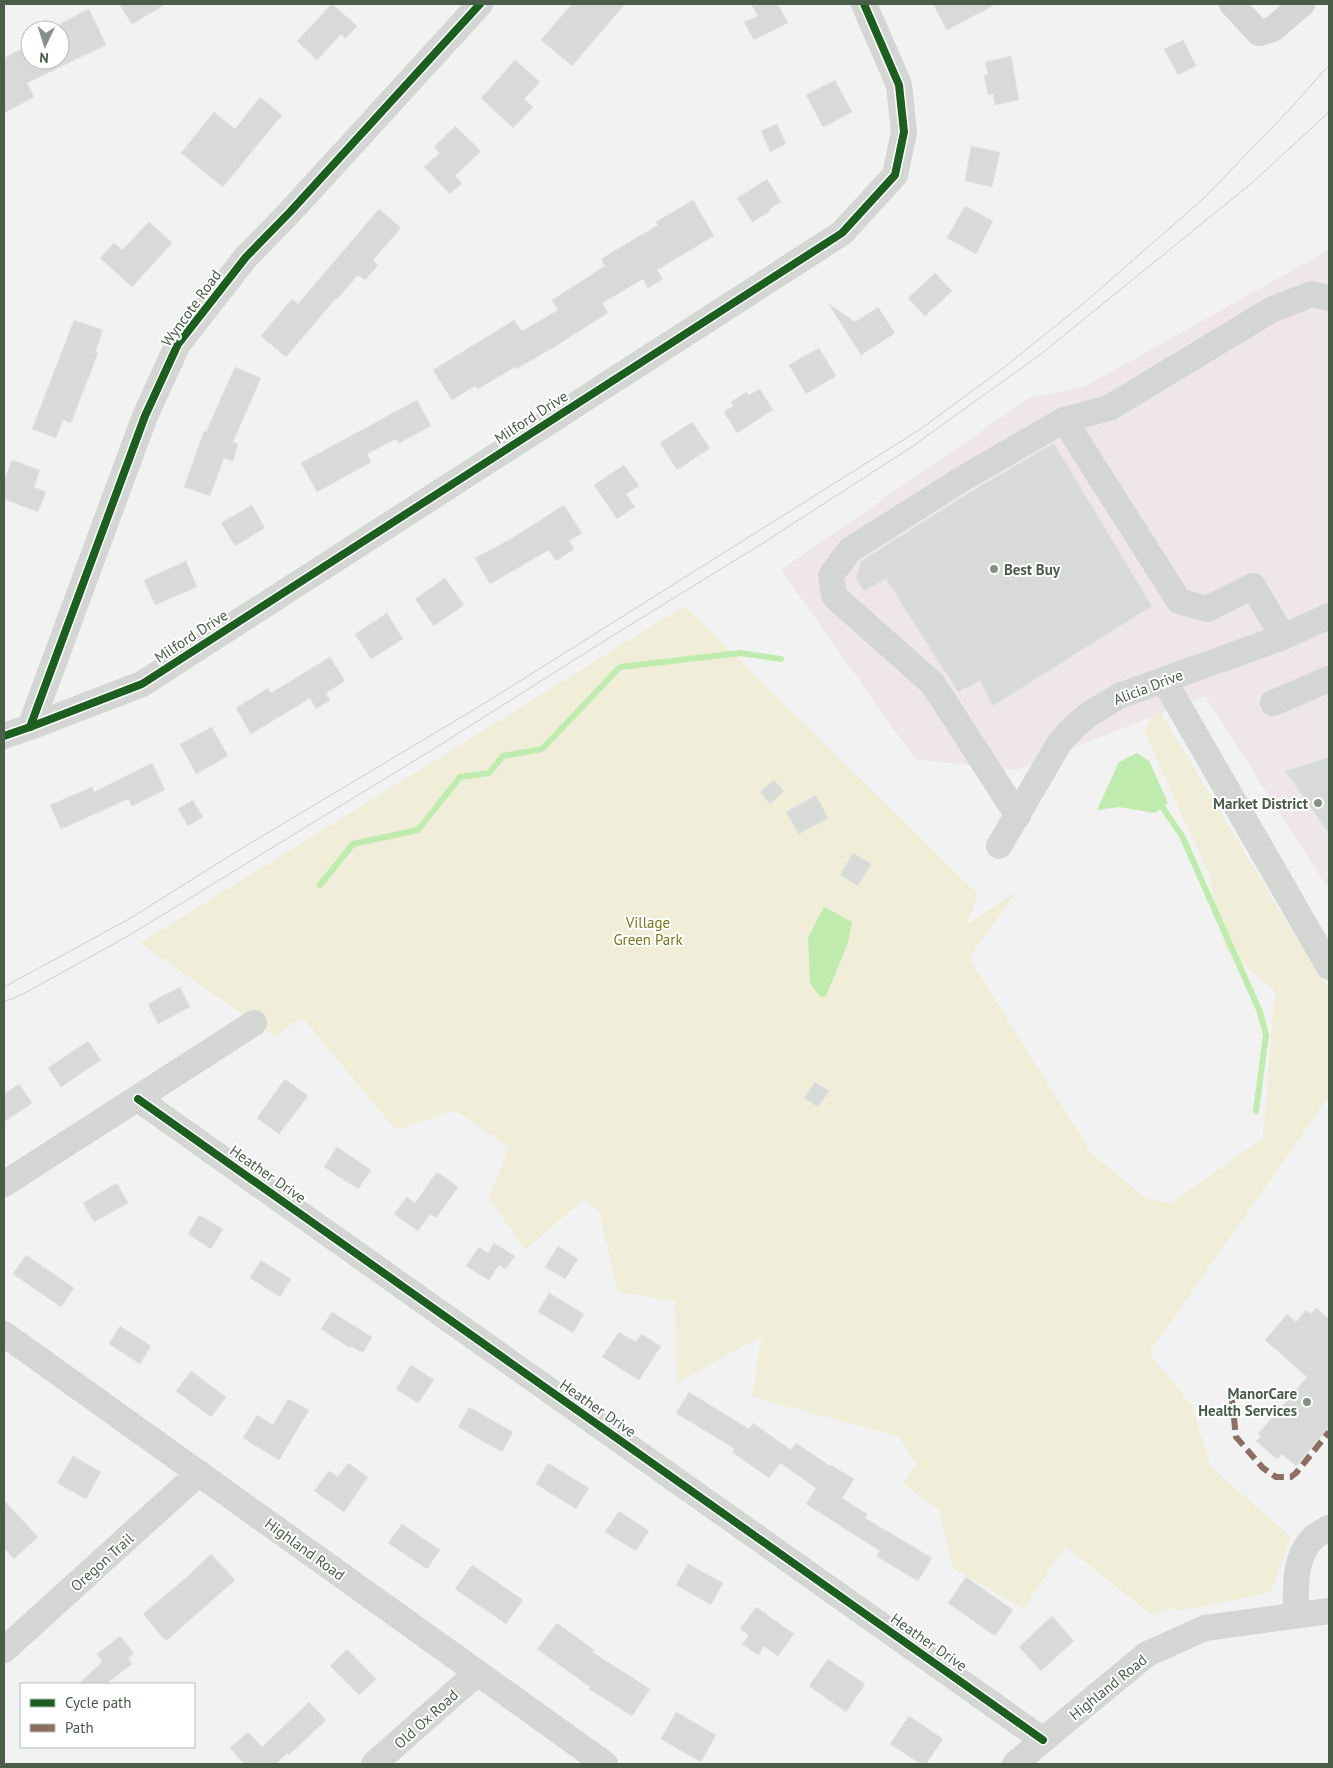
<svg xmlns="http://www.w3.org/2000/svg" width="1333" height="1768" viewBox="0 0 1333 1768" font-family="'PT Sans',sans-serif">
  <rect width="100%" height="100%" fill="#f2f2f2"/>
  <polygon fill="#eee6eb" points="1329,250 1329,890 1205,696 1016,770 915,759 781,570 1029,398 1084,387"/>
  <polygon fill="#f0edd8" points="684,606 979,895 965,926 1018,890 969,958 1092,1154 1147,1199 1171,1203 1263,1138 1275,992 1225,948 1209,874 1144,731 1158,708 1282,915 1329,990 1329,1096 1149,1353 1192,1406 1211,1467 1291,1537 1271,1592 1180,1611 1174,1608 1152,1615 1065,1546 1024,1609 953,1568 939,1510 903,1483 916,1464 898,1436 752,1397 761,1336 677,1383 675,1301 618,1292 599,1211 583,1200 525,1250 489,1197 509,1148 455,1110 396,1130 302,1017 275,1037 140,943"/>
  <g fill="#bfecae">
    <polygon points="1137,753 1149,761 1168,803 1155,813 1119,807 1097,810 1119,762"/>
    <polygon points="824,907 852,922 848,943 826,996 820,997 810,983 808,938"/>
  </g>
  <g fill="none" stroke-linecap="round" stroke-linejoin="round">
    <g stroke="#bfecae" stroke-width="6">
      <polyline points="1163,808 1182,836 1260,1012 1266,1035 1256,1111"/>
      <polyline points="320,885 353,844 418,830 460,777 489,773 503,756 542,749 620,667 740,653 781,659"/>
    </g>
  </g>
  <g fill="#d8dad8" stroke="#e3e5e4">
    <polygon points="119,4 166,4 132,24"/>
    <polygon points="332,4 357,26 345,39 341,34 317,60 297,41"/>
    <polygon points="572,4 625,4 572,66 541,40"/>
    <polygon points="751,4 778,4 788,23 754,40 744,22 758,16"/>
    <polygon points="933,4 996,4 947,30"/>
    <polygon points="89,9 106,45 27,83 34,97 4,113 4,58 21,49 26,60 60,60 60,24"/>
    <polygon points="1183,40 1196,66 1178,75 1164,49"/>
    <polygon points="1011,56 1019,100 995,105 993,94 988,95 984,75 988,74 985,62"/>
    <polygon points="515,60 540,82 524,99 533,107 513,128 481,98"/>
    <polygon points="835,80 852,112 823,127 806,95"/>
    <polygon points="260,97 282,115 223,187 181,153 214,112 235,129"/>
    <polygon points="777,124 786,144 770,152 761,131"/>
    <polygon points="455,126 481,151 455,176 462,183 450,194 424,167 440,153 434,147"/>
    <polygon points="971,146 1000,152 992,187 965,181"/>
    <polygon points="767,179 781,202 770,209 769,212 752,222 737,198"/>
    <polygon points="693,200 714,236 657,270 663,279 648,288 643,279 602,303 608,313 551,349 516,369 515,367 478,389 475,386 452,400 433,370 514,320 522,331 558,310 552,300 605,266 601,259 658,225 656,222"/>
    <polygon points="965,206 993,221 976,254 947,238"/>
    <polygon points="379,209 401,228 373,260 378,265 365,280 358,275 337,299 336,298 286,357 261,336 292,299 298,304"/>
    <polygon points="149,222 172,243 132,287 100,258 114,243 122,250"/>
    <polygon points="935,273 952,291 925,316 908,298"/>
    <polygon points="828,303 855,322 878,307 895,333 861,355"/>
    <polygon points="74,320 103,330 95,352 98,353 71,423 63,420 56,438 32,429"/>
    <polygon points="819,348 836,376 806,394 789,365"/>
    <polygon points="235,367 261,378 233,442 238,444 233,461 224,458 210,496 184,487 204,431 206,432"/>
    <polygon points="760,389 773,410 737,433 724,412 733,406 731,402 746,392 749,395"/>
    <polygon points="417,400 431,426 399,443 396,439 367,454 371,462 317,492 301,463"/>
    <polygon points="692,422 710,448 677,470 660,443"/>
    <polygon points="1054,443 1152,606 993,706 980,681 958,692 886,579 864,591 856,579 861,561 970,492"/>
    <polygon points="12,460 40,470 34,487 46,492 38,512 4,499 4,481"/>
    <polygon points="624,465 639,486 626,494 635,507 617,519 594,485"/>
    <polygon points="252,505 265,528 235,546 221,523"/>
    <polygon points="564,505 582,533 569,541 574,549 556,561 549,550 490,584 475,558 509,540"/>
    <polygon points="186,561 197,587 155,605 144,580"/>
    <polygon points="445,578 464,605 434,626 415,599"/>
    <polygon points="387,613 403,639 371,659 355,634"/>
    <polygon points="330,657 345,681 326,693 330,700 316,709 310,698 251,734 236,708 268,688 271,693"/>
    <polygon points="212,727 228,756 196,774 180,744"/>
    <polygon points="1329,757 1329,834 1285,771"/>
    <polygon points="152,763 165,790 132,806 128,799 61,829 50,805 92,787 94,792"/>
    <polygon points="774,780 784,791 770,804 760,792"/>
    <polygon points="816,795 828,818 799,834 786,812"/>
    <polygon points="193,800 203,817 188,826 178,809"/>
    <polygon points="853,853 871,864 858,886 840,875"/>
    <polygon points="180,987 190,1007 158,1024 148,1004"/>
    <polygon points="88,1041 101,1060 61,1087 48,1068"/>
    <polygon points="285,1079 308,1096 279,1134 257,1118"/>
    <polygon points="815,1082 829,1091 818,1107 804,1098"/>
    <polygon points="19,1084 32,1103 4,1122 4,1094"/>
    <polygon points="337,1147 371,1170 358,1189 324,1167"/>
    <polygon points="437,1172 458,1187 436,1218 430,1214 418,1231 394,1214 407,1197 415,1203"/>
    <polygon points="117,1183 128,1203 94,1222 83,1203"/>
    <polygon points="199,1215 223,1229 211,1249 188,1234"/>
    <polygon points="494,1243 515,1256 506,1269 499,1265 489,1280 466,1266 479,1247 488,1253"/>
    <polygon points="558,1246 578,1259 565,1279 545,1267"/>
    <polygon points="26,1255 74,1288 61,1307 13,1274"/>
    <polygon points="261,1260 291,1279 280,1297 250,1278"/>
    <polygon points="549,1293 584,1314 573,1333 538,1312"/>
    <polygon points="1316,1308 1329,1319 1329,1427 1296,1466 1282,1454 1277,1459 1256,1441 1261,1436 1258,1434 1307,1377 1265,1340 1287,1314 1296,1322 1306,1310 1311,1314"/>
    <polygon points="332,1312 372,1337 363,1353 351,1346 350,1348 321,1329"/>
    <polygon points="120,1326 151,1346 140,1364 109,1344"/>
    <polygon points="619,1332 636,1342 641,1334 661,1346 639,1380 602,1357"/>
    <polygon points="411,1365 434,1380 418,1403 396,1389"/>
    <polygon points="191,1371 226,1397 211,1417 176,1391"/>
    <polygon points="689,1392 749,1429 753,1423 791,1450 796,1443 830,1466 831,1465 854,1479 842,1498 867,1514 865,1518 932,1558 918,1581 876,1556 880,1551 806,1504 816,1488 780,1463 769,1478 732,1452 735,1449 676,1413"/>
    <polygon points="288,1399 309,1410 279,1460 243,1438 257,1415 273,1425"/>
    <polygon points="469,1407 513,1432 502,1452 458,1427"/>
    <polygon points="73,1456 101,1472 86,1499 57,1483"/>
    <polygon points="348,1463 368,1477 344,1512 314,1491 329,1471 338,1477"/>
    <polygon points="548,1463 589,1488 576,1509 536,1484"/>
    <polygon points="4,1500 38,1537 14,1559 4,1548"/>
    <polygon points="619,1511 649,1531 636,1551 605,1532"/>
    <polygon points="402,1524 440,1550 427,1569 388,1543"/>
    <polygon points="211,1554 235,1580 166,1641 143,1614 188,1576"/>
    <polygon points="688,1564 723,1583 711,1605 676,1585"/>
    <polygon points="472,1565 523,1600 506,1624 455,1589"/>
    <polygon points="966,1577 1013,1610 995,1636 948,1603"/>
    <polygon points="756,1607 794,1634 778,1656 764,1646 758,1655 742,1644 749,1635 740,1629"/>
    <polygon points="1052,1616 1074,1641 1041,1671 1019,1647"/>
    <polygon points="557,1623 594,1650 592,1652 650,1689 632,1716 589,1689 590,1687 537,1649"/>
    <polygon points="120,1636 134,1653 128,1658 132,1664 106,1684 79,1684 102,1662 97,1654"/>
    <polygon points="347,1649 376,1679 359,1695 330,1666"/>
    <polygon points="828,1659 865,1684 846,1712 809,1686"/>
    <polygon points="309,1702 326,1720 289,1755 287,1753 277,1763 278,1764 244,1764 230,1748 248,1732 262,1747"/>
    <polygon points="676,1712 716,1735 701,1762 661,1739"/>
    <polygon points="909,1716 943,1739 926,1764 921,1764 890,1744"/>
  </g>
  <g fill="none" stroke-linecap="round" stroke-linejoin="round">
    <g stroke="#d3d6d3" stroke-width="26">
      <polyline points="1232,4 1259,33 1273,29 1302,4"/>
      <polyline points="1064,420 1109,408 1273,309 1312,294 1329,298"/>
      <polyline points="1164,680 1329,967"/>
      <polyline points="1273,703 1329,679"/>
      <polyline points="30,727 145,416 178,344 246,257 290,212 480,4"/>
      <polyline points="4,736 30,727 142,684 842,233 895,175 904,132 899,85 864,4"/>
      <polyline points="1018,816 933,684 834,596 831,575 850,550 962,479 1064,420 1179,601 1207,609 1253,586 1283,637"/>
      <polyline points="999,846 1060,742 1074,727 1088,715 1119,696 1283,637 1329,616"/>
      <polyline points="138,1099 1043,1740"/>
      <polyline points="4,1184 254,1023"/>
      <polyline points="4,1334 605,1764"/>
      <path d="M1296,1615C1296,1590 1293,1559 1312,1539C1317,1534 1324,1531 1329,1528"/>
      <polyline points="4,1650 199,1473"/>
      <polyline points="374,1764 477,1673"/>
      <polyline points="1015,1764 1043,1740 1147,1654 1205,1628 1329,1611"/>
    </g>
    <g stroke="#cbcdcb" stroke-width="1">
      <polyline points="4,987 129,919 239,850 485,703 919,430 1002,369 1084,303 1203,199 1289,110 1329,65"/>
      <polyline points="4,1002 23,994 128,936 435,748 601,643 763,543 910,448 1041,354 1253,182 1329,112"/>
    </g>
    <polyline stroke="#8d6e63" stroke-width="6" stroke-dasharray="12 6" stroke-linecap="butt" points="1232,1400 1236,1437 1263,1468 1276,1477 1291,1477 1296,1473 1329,1432"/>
    <defs>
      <g id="cycleway">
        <polyline points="30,727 145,416 178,344 246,257 290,212 480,4"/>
        <polyline points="4,736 30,727 142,684 842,233 895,175 904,132 899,85 864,4"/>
        <polyline points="138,1099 1043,1740"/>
      </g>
    </defs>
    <use href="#cycleway" stroke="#fff" stroke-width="11"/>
    <use href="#cycleway" stroke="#1b5e20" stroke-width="8"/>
  </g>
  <g fill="#849184" stroke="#fff" stroke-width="2">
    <circle cx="994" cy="569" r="5"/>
    <circle cx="1318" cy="803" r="5"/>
    <circle cx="1307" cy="1402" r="5"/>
  </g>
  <g text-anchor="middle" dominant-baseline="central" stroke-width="4" stroke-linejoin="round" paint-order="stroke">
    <g font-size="15" fill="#495d49" stroke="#fff">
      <text transform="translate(191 308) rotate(-54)">Wyncote Road</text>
      <text transform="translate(531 417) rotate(-33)">Milford Drive</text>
      <text transform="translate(191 636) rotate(-33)">Milford Drive</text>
      <text transform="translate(1148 687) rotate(-21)">Alicia Drive</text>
      <text transform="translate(268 1174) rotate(35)">Heather Drive</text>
      <text transform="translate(598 1408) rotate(35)">Heather Drive</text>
      <text transform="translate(305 1549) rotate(36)">Highland Road</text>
      <text transform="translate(102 1562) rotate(-42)">Oregon Trail</text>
      <text transform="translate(929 1642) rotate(35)">Heather Drive</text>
      <text transform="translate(1108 1687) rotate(-39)">Highland Road</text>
      <text transform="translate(426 1719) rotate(-42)">Old Ox Road</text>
    </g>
    <g font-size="15" font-weight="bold" fill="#495d49" stroke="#fff" text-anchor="end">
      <text x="1004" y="569" text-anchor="start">Best Buy</text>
      <text x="1308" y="803">Market District</text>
      <text x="1297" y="1393">ManorCare<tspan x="1297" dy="17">Health Services</tspan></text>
    </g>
    <g font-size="15" fill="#76781b" stroke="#fff">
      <text x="648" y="922">Village<tspan x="648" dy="17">Green Park</tspan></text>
    </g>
  </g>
  <rect width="1333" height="1768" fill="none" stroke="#495d49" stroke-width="10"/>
  <rect x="20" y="1683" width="175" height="65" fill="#ffffff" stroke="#b6beb6"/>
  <rect x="30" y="1699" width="25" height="8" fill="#1b5e20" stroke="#b6beb6"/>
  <text x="65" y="1708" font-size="15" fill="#495d49">Cycle path</text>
  <rect x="30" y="1724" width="25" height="8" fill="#8d6e63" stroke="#b6beb6"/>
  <text x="65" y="1733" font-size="15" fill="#495d49">Path</text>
  <g transform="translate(45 45) rotate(184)"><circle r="24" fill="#ffffff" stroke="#b6beb6"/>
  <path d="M0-4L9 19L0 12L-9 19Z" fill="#849184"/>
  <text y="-8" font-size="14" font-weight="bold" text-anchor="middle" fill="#495d49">N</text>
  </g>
</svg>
